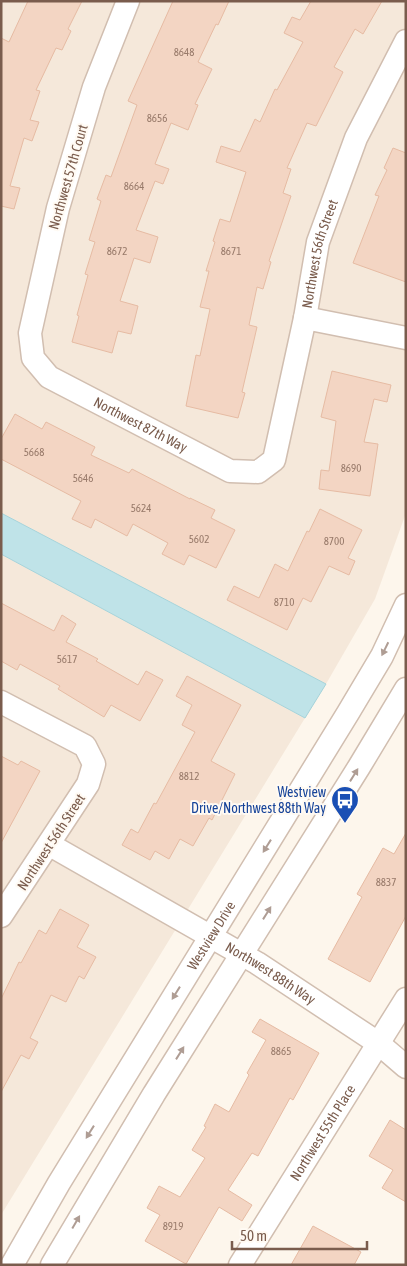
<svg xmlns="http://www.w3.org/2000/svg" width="407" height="1266" viewBox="0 0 407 1266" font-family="'Asap Condensed',sans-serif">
  <rect width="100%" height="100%" fill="#fdf6ec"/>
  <g fill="#f5e8da">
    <polygon points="1,1 406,1 406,513 375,599 326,684 1,513"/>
    <polygon points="1,554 305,718 1,1215"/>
  </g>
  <polygon fill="#bfe3e8" stroke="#a5d3da" points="1,513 326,684 305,718 1,554"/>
  <g fill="#f3d5c3" stroke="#e6bba3">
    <polygon points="28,1 82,1 68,29 71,31 62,50 56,48 36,90 40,91 30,120 39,122 32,141 24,138 10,186 20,188 14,209 1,206 1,38 9,42"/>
    <polygon points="173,1 229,1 218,25 216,24 198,62 212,69 195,104 198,105 188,130 171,123 155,164 169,169 163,184 155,181 136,230 158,237 150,263 134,258 120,301 138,306 131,334 118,331 112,353 72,342 79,316 77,315 88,275 85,274 95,242 89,240 101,201 97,199 106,175 111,177 137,105 128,101"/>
    <polygon points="311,1 382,1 363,34 355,29 334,67 343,72 316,126 307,123 287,168 291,169 283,193 291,196 269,261 271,262 263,289 257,287 249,325 257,327 242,392 245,393 238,418 186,406 196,355 200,356 210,309 200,307 209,271 206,271 215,242 213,241 220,219 230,222 246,172 216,162 221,146 240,152 255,119 260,122 275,89 277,90 303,42 284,33 292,17 300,20"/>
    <polygon points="393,148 406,153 406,282 353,263 379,196 375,195 387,170 384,168"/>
    <polygon points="332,371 391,385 387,402 374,399 364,442 378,444 370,496 319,489 321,470 329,471 336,421 321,417"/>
    <polygon points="15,414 42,429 46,422 95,447 91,455 129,473 132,469 190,499 190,498 215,510 211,518 235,530 216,568 189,555 184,565 162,554 168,543 133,524 127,536 95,519 91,528 72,519 81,501 1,459 1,439"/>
    <polygon points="320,509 362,530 348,558 355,561 349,575 329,566 311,602 303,598 287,630 227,600 234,586 259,598 275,564 288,571 307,531 309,532"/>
    <polygon points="1,603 54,631 62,615 76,624 66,642 98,659 96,661 138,685 146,671 163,680 140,721 111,705 104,717 58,689 60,686 20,664 17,670 1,661"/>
    <polygon points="187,676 241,705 211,761 235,774 212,820 209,818 193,846 180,839 169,859 155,851 150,860 122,845 131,829 138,833 154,803 156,804 195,732 182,725 192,705 176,696"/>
    <polygon points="1,756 18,765 21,761 40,771 1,843"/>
    <polygon points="406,833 406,916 370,982 328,959 362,897 357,894 383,848 394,854"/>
    <polygon points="60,909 89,925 77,947 96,957 84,979 79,976 66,1002 51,995 30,1038 38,1042 29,1059 21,1055 1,1092 1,999 19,962 21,963 39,930 46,934"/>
    <polygon points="260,1019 319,1053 293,1100 290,1098 258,1156 252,1153 228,1190 252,1205 242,1221 219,1207 186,1264 145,1241 160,1215 147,1208 159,1186 180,1197 205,1158 192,1150 206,1127 204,1126 215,1104 229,1112 249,1075 247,1073 266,1040 252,1032"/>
    <polygon points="390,1120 406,1130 406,1202 382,1188 393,1170 369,1156"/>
    <polygon points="313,1226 361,1252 354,1265 291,1265"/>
  </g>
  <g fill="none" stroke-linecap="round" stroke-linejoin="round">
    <defs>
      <g id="minor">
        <path id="s1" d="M128,1L94,87L58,208L30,333L33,358L49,377L230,471L258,472L274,460L305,318L318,242L356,138L406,41"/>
        <polyline points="305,318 406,338"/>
        <polyline points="1,702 85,746 94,764 88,784 1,916"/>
        <path id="s2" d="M50,845L257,963L378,1043L406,1067"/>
        <path id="s3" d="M12,1265L59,1183L348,713L382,656L406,605"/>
        <polyline points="52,1265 154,1094 359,767 406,689"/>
        <path id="s4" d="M240,1265L406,999"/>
      </g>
    </defs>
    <use href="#minor" stroke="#d1beb0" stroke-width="25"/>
    <use href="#minor" stroke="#fff" stroke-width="22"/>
  </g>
  <defs><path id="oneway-solid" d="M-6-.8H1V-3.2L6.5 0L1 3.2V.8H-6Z" transform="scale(1.25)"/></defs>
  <g fill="#af9d94">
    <use href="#oneway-solid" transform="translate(385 649) rotate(116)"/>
    <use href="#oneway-solid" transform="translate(354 775) rotate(-58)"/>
    <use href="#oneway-solid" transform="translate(267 846) rotate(122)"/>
    <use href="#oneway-solid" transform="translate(267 913) rotate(-58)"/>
    <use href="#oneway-solid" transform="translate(176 993) rotate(122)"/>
    <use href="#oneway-solid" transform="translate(180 1053) rotate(-58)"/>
    <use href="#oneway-solid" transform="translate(90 1132) rotate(122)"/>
    <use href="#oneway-solid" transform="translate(76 1222) rotate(-60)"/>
  </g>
  <defs>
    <symbol id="bus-pin" viewBox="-11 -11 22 30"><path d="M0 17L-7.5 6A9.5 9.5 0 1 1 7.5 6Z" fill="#1a4fb4" stroke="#fffaf3"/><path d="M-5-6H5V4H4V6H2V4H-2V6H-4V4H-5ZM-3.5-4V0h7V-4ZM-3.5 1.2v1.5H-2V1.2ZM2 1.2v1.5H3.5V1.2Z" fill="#fff"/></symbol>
  </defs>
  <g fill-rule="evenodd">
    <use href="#bus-pin" x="329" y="784" width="32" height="43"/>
  </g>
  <g text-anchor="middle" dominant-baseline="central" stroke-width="4" stroke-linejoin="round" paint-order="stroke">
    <g font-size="11" fill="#987a6a">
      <text x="184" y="52">8648</text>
      <text x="157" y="118">8656</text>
      <text x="134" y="186">8664</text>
      <text x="117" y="251">8672</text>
      <text x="231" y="251">8671</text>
      <text x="34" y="452">5668</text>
      <text x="351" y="468">8690</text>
      <text x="83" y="478">5646</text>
      <text x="141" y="508">5624</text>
      <text x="199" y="539">5602</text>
      <text x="334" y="541">8700</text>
      <text x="284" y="602">8710</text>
      <text x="67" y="659">5617</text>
      <text x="189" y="776">8812</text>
      <text x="386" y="882">8837</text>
      <text x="281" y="1051">8865</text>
      <text x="173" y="1226">8919</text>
    </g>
    <g font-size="14" fill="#7a5c4d" stroke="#fffaf3">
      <text transform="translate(68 177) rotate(-74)">Northwest 57th Court</text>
      <text stroke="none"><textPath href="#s1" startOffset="860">Northwest 56th Street</textPath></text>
      <text stroke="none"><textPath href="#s1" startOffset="500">Northwest 87th Way</textPath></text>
      <text transform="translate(51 842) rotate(-57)">Northwest 56th Street</text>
      <text stroke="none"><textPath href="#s3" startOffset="385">Westview Drive</textPath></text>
      <text stroke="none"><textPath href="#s2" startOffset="255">Northwest 88th Way</textPath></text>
      <text stroke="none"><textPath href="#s4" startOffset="156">Northwest 55th Place</textPath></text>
    </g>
    <g font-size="14" fill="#164399" stroke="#fffaf3" text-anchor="end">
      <text x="326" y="792">Westview<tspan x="326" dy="16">Drive/Northwest 88th Way</tspan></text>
    </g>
  </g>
  <rect width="407" height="1266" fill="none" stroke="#7a5c4d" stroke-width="5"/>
  <path d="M232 1241v8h135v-8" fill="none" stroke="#7a5c4d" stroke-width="2.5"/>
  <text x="240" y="1241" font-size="15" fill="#7a5c4d" stroke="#fffaf3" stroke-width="4" paint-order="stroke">50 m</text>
</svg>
